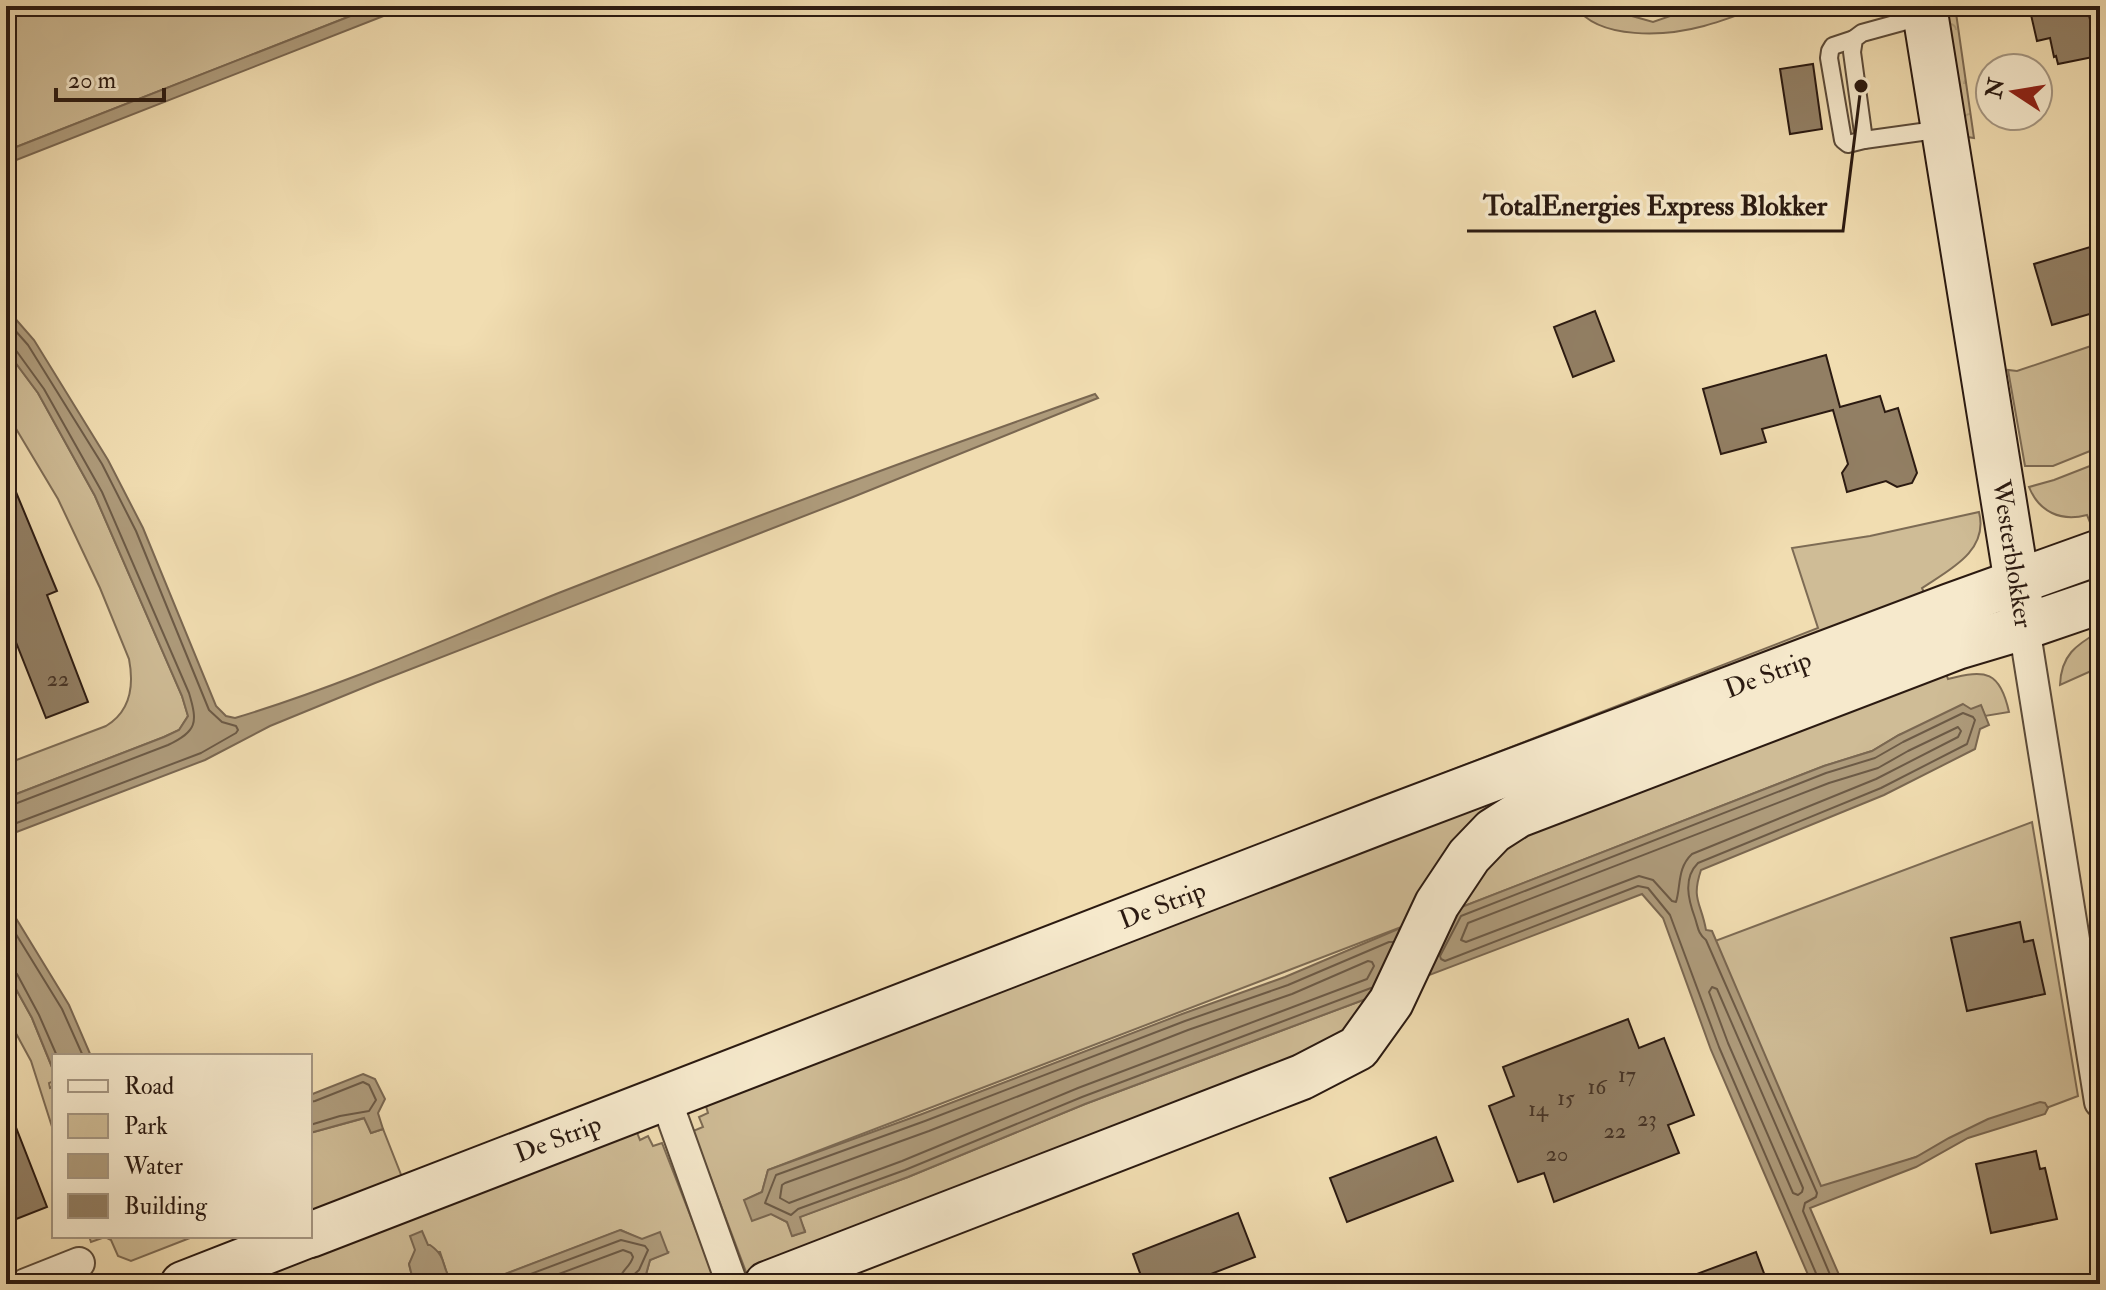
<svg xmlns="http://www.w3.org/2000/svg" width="2106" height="1290" viewBox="0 0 2106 1290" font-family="'IM FELL Double Pica',serif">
  <defs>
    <pattern id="forest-crowns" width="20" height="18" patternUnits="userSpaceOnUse" patternTransform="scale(2)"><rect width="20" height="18" fill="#cfbc96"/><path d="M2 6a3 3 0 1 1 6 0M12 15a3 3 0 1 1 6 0" fill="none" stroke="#b2a180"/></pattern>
  </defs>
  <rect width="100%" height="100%" fill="#f1ddb1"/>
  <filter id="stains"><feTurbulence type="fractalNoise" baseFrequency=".0025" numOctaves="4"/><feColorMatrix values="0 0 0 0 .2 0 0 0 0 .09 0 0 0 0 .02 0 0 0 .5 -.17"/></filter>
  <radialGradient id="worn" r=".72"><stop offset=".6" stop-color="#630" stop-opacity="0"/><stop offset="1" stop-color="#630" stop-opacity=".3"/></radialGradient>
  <g fill="#cfbc96" stroke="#7d6b54" stroke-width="2">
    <polygon points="6,6 376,6 6,151"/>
    <path d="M1575,6H1618L1625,14L1653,22L1699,6H1763C1743,13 1723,21 1704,26C1667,36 1599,41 1575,6Z"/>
    <polygon points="2100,343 2100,447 2053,466 2025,466 2008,370 2017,371"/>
    <path d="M6,350L38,393L95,496L182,696L188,716L179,730L164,737L6,798V764L106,726C131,711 134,685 129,659L100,588L58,499L6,412Z"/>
    <path d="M2100,462V522L2091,525L2087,515C2061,522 2039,512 2029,487L2054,480Z"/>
    <path d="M1979,512C1989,551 1949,570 1922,588L1926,597L310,1214V1133L365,1118L371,1133L383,1129L402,1177L1818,628L1792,548L1870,536Z"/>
    <polygon points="1940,618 1513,801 1417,921 768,1170 762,1192 745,1200 787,1222 793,1236 805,1231 799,1217 908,1177 1085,1104 1382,993 1346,1042 749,1280 693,1131 703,1127 699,1117 708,1113 705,1103"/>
    <path d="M2100,631V667L2060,685C2061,655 2076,645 2100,631Z"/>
    <path d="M1944,668L1948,679C1986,669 2000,671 2009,712L1985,716L1981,706L1899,735L1872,751L1824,766L1454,910L1496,846Z"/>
    <polygon points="2032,822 2078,1096 1823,1192 1715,941"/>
    <polygon points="6,971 32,1018 54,1072 54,1081 49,1083 50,1088 54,1087 54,1133 31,1061 6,1015"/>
    <polygon points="636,1130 640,1140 648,1136 653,1146 662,1143 717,1284 628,1284 645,1278 650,1260 668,1252 621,1230 482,1283 454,1284 448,1277 440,1252 416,1251 409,1264 414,1284 207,1284"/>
    <polygon points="89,1236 195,1236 131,1261 118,1256 111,1240 105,1237 91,1242"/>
  </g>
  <polygon fill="url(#forest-crowns)" stroke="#7d6b54" stroke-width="2" points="1940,6 1955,6 1974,138 1961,136"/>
  <g fill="#ae9b7b" stroke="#7a6751" stroke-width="2">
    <polygon points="376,6 409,6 6,164 6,151"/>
    <path d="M6,308L34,340L108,460L143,528L216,706L226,716L235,718C345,685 450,637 556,594C735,524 914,457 1095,394L1098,398L853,497L375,683L270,726L205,760L6,836V798L164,737L179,730L188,716L182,696L95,496L38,393L6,350Z"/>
    <path d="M1963,704L1971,709L1981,705L1989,725L1980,729L1975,749L1884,795L1701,870C1691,900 1701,902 1706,930L1712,931L1821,1186L1916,1157L1949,1138L1988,1119L2040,1102L2045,1103L2048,1108L2045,1114L1968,1138L1916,1167L1810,1208L1843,1284H1812L1711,1050L1663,918L1642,894L1419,979L1454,910L1824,766L1872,751L1899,735Z"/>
    <polygon points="6,902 69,1005 91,1056 54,1056 54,1072 32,1018 6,971"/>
    <polygon points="1417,921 1382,993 1085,1104 908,1177 800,1217 805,1232 792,1236 787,1222 771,1214 752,1221 744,1200 762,1192 768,1170 922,1114 1182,1014 1285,977"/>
    <polygon points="363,1074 375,1079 385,1099 378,1113 383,1129 371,1133 364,1118 310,1133 310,1095"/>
    <polygon points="620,1230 642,1239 660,1232 668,1253 650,1260 645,1278 628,1284 479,1284"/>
    <path d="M422,1231L428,1245H430C449,1258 440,1269 454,1284H414L409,1264L415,1250L410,1236Z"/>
  </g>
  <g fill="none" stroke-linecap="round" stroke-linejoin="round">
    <g stroke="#6c5a46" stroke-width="2">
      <polyline points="6,320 28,345 102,464 136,531 209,710 222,722 236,726 238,730 236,733 201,753 6,827"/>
      <path d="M6,347L15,349L44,389L102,492L189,693C198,723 197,731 168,745L12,805H6"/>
      <path d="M1958,727L1961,731L1958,737L1876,779L1692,854C1677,868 1681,886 1676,902L1672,901L1653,880L1639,876L1466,942L1461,940L1468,923L1829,783L1878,768L1908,751Z"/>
      <polyline points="6,918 62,1009 83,1056"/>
      <polygon points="1368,961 1372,962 1374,966 1367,979 1078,1088 902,1161 789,1203 780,1198 782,1185 785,1183 929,1131 1188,1030 1292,994"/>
      <polyline points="6,969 12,970 17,974 39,1015 57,1056"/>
      <polygon points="1712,987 1717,989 1803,1188 1802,1192 1798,1195 1793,1193 1728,1043 1709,992"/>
      <polyline points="1371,988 1082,1097 905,1170 798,1209 791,1215 765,1203 776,1175 925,1121 1185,1021 1288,985 1389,942 1393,942"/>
      <polyline points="310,1102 315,1101 363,1082 369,1085 376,1100 369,1111 340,1116 310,1125"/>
      <polyline points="504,1284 621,1240 645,1246 648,1250 639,1270 630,1278 629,1284"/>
      <path d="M532,1284L623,1250L631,1253L633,1257C630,1268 619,1271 619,1284"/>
      <path d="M1819,1284L1818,1278L1719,1047L1670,915L1648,888L1638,886L1445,961L1441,959L1440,956L1461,916L1826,773L1875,758L1903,742L1963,713L1973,717L1975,720L1967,744L1881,788L1698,863C1683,878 1688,899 1695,918C1698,927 1698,934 1706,940L1817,1193L1816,1197L1805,1203L1803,1211L1834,1284"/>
    </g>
  </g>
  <g fill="#927f64" stroke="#2b1a11" stroke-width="2">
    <polygon points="2029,6 2087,6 2098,56 2058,64 2056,56 2054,57 2050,38 2037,41"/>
    <polygon points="1813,64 1822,129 1790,134 1780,69"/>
    <polygon points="2100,244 2100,311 2052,325 2034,264"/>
    <polygon points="1595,311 1614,361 1573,377 1554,327"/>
    <polygon points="1826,355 1840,407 1880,396 1885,412 1898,408 1917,473 1912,483 1897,487 1886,481 1847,492 1842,473 1848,464 1833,410 1762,429 1766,442 1721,454 1703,389"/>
    <polygon points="6,468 57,591 47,595 88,702 46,718 6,617"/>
    <polygon points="2020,922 2024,942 2033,940 2045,994 1967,1011 1951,938"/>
    <polygon points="1628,1019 1639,1048 1664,1038 1694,1115 1668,1125 1679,1153 1554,1202 1544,1173 1518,1182 1489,1106 1514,1096 1503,1067"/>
    <polygon points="6,1107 8,1107 47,1207 6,1223"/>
    <polygon points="1436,1137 1453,1181 1347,1222 1330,1178"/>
    <polygon points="2036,1151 2040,1169 2045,1168 2057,1219 1991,1233 1976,1164"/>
    <polygon points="1238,1213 1255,1257 1185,1284 1144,1284 1133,1254"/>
    <polygon points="1756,1252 1768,1284 1679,1284 1678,1281"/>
  </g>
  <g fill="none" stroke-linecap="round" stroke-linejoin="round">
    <defs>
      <g id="lane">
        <polyline points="1854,39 1833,46 1830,51 1829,58 1843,140 1848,144 1864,140 1943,129"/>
        <polyline points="1864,140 1852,52 1854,39 1862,33 1924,16"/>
      </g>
      <g id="street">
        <polyline points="2024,627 2100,1102"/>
        <polyline points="665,1097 732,1284"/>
        <polyline points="26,1284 79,1263"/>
      </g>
      <g id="secondary">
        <polyline points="1924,6 2021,608"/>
        <path id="s1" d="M310,1235L1381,821L1950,606L2100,552"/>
        <polyline points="183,1284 306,1236"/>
        <polyline points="767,1284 1302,1077 1358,1048 1391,1002 1437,904 1469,856 1493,831 1518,815 1957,647 2024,627 2100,601"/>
      </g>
    </defs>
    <use href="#lane" stroke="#5c4b39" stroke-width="20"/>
    <use href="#street" stroke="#5c4b39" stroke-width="34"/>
    <use href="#secondary" stroke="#2b1a11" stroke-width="48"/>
    <use href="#lane" stroke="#f6e9cc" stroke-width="16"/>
    <use href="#street" stroke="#f6e9cc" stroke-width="30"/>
    <use href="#secondary" stroke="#f6e9cc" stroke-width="44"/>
  </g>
  <g text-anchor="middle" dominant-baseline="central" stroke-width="7" stroke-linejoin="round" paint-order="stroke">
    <g font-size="22" fill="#453326">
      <text x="58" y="679">22</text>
      <text x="1627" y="1075">17</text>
      <text x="1597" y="1087">16</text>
      <text x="1566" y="1098">15</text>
      <text x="1538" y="1109">14</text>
      <text x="1647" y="1119">23</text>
      <text x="1615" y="1131">22</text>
      <text x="1557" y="1154">20</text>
    </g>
    <g font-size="26" fill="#2b1a11" stroke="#f6e9cc">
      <text transform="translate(2012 554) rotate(81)">Westerblokker</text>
      <text stroke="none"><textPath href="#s1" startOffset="1562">De Strip</textPath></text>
      <text stroke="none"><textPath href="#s1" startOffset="914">De Strip</textPath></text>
      <text stroke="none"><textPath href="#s1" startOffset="266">De Strip</textPath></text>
    </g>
  </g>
  <path fill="none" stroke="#2b1a11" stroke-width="3" d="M1861 86L1843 231H1467"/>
  <circle fill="#2b1a11" stroke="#f6e9cc" stroke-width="3" cx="1861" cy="86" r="8"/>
  <g font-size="28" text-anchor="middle" font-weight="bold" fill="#2b1a11" stroke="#f6e9cc" stroke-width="7" stroke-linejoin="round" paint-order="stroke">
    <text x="1655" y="215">TotalEnergies Express Blokker</text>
  </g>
  <rect width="2106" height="1290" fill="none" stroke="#f1ddb1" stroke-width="32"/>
  <rect x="8" y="8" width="2090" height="1274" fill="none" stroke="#2b1a11" stroke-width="4"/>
  <rect x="16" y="16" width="2074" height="1258" fill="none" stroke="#2b1a11" stroke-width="2"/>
  <rect x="52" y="1054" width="260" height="184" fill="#f6e9cc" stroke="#a59681" stroke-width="2"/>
  <rect x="68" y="1080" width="40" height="12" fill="#f6e9cc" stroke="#a59681" stroke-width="2"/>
  <text x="124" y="1094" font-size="24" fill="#2b1a11">Road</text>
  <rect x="68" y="1114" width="40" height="24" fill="#cfbc96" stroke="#a59681" stroke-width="2"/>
  <text x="124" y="1134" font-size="24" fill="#2b1a11">Park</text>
  <rect x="68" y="1154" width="40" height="24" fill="#ae9b7b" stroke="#a59681" stroke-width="2"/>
  <text x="124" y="1174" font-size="24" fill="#2b1a11">Water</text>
  <rect x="68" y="1194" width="40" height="24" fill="#927f64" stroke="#a59681" stroke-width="2"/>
  <text x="124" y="1214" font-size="24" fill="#2b1a11">Building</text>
  <g transform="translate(2014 92) rotate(282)"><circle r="38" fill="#f6e9cc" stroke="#a59681" stroke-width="2"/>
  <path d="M0-6L14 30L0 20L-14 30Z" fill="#8f2418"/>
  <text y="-12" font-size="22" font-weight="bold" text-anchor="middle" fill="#2b1a11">N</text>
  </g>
  <path d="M56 88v12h108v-12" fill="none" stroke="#2b1a11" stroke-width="4"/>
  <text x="68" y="88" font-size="24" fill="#2b1a11" stroke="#f6e9cc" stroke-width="6" paint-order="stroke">20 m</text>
  <rect width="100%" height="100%" filter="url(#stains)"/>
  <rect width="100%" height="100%" fill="url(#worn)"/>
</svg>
